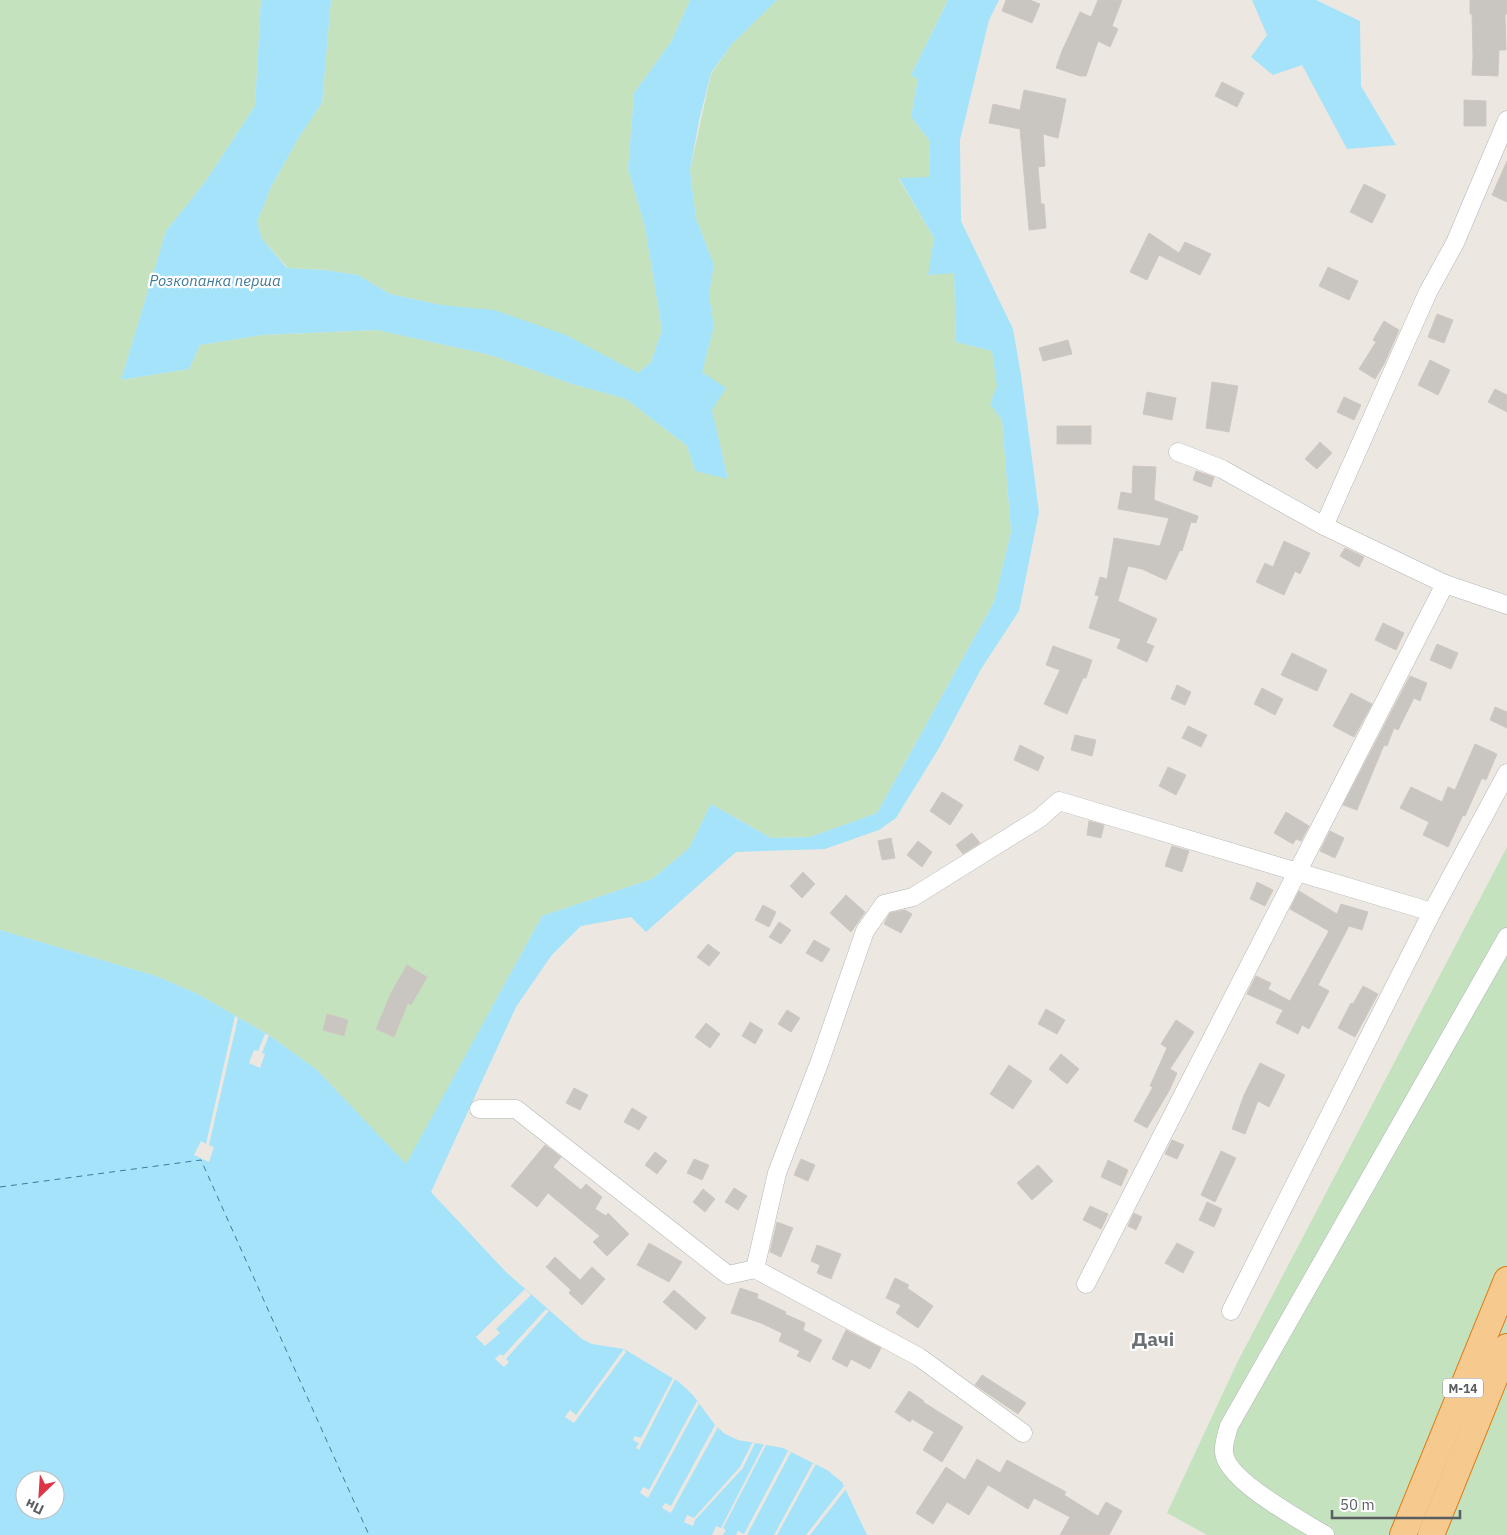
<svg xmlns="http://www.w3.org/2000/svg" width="1507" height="1535" viewBox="0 0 1507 1535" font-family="'IBM Plex Sans',sans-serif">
  <rect width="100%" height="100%" fill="#ece8e1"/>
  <g fill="#c5e2bf">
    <polygon points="0,0 261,0 255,106 205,182 166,231 121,380 189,369 200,345 262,335 377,330 490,355 572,384 626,399 687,446 695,471 728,478 702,372 714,327 709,295 714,265 696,218 690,170 711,74 732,44 777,0 948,0 911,75 918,79 911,117 930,141 929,178 899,179 934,238 929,275 954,272 956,342 992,351 998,386 990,404 1002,420 1011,532 994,602 877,813 810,837 771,838 711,804 689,848 652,879 542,916 406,1165 317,1070 269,1035 196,993 156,976 0,930"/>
    <polygon points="331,0 690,0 671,42 634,93 628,169 645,227 662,330 651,362 638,373 601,355 441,305 390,294 358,275 325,270 288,268 262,239 257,222 271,187 299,137 322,103"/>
    <polygon points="1507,847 1507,1535 1207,1535 1167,1513 1237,1363"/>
  </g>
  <g fill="#a4e3f9" fill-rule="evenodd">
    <polygon points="261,0 331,0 322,103 299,137 271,187 257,222 262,239 287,268 325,270 358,275 390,294 441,305 494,310 566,335 638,373 651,362 662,330 645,227 628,169 634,93 671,42 690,0 777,0 732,44 711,73 699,121 690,170 696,218 714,265 709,295 714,327 702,372 726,388 712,410 728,479 695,471 687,446 626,399 572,384 490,355 377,330 262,335 200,345 189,369 121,380 166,231 205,182 255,106"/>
    <path d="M948,0H999L989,20L960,140L961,221L1013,329L1021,375L1039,512L1019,611L981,669L939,748L896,818L879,830L825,849L736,852L646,932L631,917L581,926L551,956L516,1007L431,1192L505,1271L582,1339L592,1344L624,1349L679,1382L693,1395L715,1425L725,1434L738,1440L783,1448L827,1470L842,1482L867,1535H0V930L156,976L196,993L269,1035L317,1070L406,1164L542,916L652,879L689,848L711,804L771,838L810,837L877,813L994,602L1011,532L1002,420L990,404L997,386L992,351L956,342L954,273L928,275L934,238L899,178L929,177L930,141L911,117L918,79L911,75ZM25,1480H55V1510H25Z"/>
    <polygon points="1252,0 1316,0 1360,21 1361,86 1396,145 1347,149 1302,65 1273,75 1251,57 1267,35"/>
  </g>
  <g fill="#ece8e1">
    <polygon points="235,1016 238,1018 209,1145 214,1147 209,1162 194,1155 201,1141 206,1144"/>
    <polygon points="265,1034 269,1035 262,1053 265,1054 260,1068 249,1063 254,1050 258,1051"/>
    <polygon points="525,1289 531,1295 496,1329 500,1333 485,1346 476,1337"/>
    <polygon points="546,1309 549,1311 506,1359 509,1362 504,1367 495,1359 500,1354 503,1356"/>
    <polygon points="624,1349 626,1352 574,1423 565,1417 570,1410 576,1415"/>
    <polygon points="673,1378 675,1379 639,1450 636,1448 639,1443 633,1440 635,1436 641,1438"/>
    <polygon points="697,1401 699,1404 648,1498 640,1493 643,1487 649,1490"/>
    <polygon points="715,1425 718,1427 671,1513 662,1508 665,1503 671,1506"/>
    <polygon points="752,1443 755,1443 743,1468 695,1520 693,1526 684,1522 687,1515 694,1518 740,1467"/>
    <polygon points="764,1444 766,1445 723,1528 726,1530 723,1535 712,1535 716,1526 721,1528"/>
    <polygon points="788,1451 791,1452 747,1535 736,1535 738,1531 744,1534"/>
    <polygon points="813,1463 816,1464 777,1535 774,1535"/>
    <polygon points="844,1486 846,1489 810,1535 806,1535"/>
  </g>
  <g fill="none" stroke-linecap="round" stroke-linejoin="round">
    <polyline stroke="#3e7a99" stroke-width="1" stroke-dasharray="6 5" stroke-linecap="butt" points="0,1187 201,1160 369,1535"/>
  </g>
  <g fill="#c9c5c0" stroke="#d0c8c0">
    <polygon points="1006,0 1030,0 1040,4 1032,23 1002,11"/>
    <polygon points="1098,0 1122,0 1112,26 1118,29 1110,47 1098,41 1086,76 1080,76 1056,68 1062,51 1080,12 1091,17"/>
    <polygon points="1470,0 1507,0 1507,14 1505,14 1506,50 1499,50 1498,76 1472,75 1473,57 1472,14 1470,14"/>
    <polygon points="1222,82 1244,93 1237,107 1215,96"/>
    <polygon points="1024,90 1066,99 1058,138 1043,134 1045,166 1038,167 1041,204 1044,204 1046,228 1029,230 1020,129 989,123 993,104 1020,110"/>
    <polygon points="1464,100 1486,101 1486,126 1464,126"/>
    <polygon points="1507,161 1507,202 1492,195"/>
    <polygon points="1364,184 1386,195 1372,223 1350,212"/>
    <polygon points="1149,233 1179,253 1185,242 1211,254 1200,275 1159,255 1147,280 1130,272"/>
    <polygon points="1328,267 1358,281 1349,300 1319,286"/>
    <polygon points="1437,314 1453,320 1444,343 1428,337"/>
    <polygon points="1384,321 1399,330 1384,364 1375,379 1359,369 1376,342 1373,340"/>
    <polygon points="1068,340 1072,354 1043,361 1039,348"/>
    <polygon points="1430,360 1450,370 1438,395 1418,385"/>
    <polygon points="1212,382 1238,386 1229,432 1206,428"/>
    <polygon points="1495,389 1507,395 1507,412 1488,402"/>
    <polygon points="1147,392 1176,398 1172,420 1143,414"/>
    <polygon points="1344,397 1361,405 1354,420 1337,412"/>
    <rect x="1057" y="426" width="34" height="18"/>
    <polygon points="1320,442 1332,453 1317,469 1305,459"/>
    <polygon points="1133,466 1156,467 1154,500 1198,516 1196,523 1191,522 1182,551 1180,550 1166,580 1142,569 1128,566 1118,601 1157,619 1146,643 1154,646 1147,662 1117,648 1121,639 1089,628 1099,596 1095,595 1100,577 1107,579 1114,538 1160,546 1169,518 1118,509 1121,492 1132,494"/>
    <polygon points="1196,471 1214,477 1211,487 1193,480"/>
    <polygon points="1284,541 1310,553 1300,574 1295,571 1284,595 1256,582 1265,563 1273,567"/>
    <polygon points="1345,548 1364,557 1359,567 1340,556"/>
    <polygon points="1383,623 1404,633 1396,650 1375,640"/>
    <polygon points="1437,644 1458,653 1451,669 1430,660"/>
    <polygon points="1053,646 1092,660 1086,678 1083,678 1067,714 1044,704 1060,670 1046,665"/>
    <polygon points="1292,653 1327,670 1317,691 1281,675"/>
    <polygon points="1410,676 1427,683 1420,701 1414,698 1398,730 1394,728 1387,746 1384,745 1357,810 1343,805"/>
    <polygon points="1177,685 1191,692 1185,705 1171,699"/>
    <polygon points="1262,688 1283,699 1275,715 1254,704"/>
    <polygon points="1351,693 1372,704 1354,737 1333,726"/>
    <polygon points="1495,707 1507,712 1507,728 1490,720"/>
    <polygon points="1188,726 1207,735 1201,747 1182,738"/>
    <polygon points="1075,735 1096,740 1092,756 1071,750"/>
    <polygon points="1475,744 1497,754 1486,780 1482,778 1465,816 1463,815 1448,847 1423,835 1429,822 1400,808 1411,787 1442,802 1448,787 1455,790"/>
    <polygon points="1020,745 1044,757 1038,771 1014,760"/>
    <polygon points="1168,767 1186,775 1176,795 1159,786"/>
    <polygon points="942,792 963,805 950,825 930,811"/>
    <polygon points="1286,812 1309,826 1301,841 1296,839 1293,844 1274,833"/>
    <polygon points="1089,821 1104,825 1101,838 1087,835"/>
    <polygon points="1330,831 1344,838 1335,858 1320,851"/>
    <polygon points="972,833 980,843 963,854 956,845"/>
    <polygon points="891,838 895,858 882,860 878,841"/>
    <polygon points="918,841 932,852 922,867 907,855"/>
    <polygon points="1172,846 1189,851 1182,872 1165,866"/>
    <polygon points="803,872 815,884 802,898 790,886"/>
    <polygon points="1257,882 1273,890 1265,906 1250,899"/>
    <polygon points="1299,891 1337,914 1341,904 1368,912 1362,930 1349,926 1318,985 1329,991 1309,1029 1302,1025 1298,1034 1276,1023 1283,1010 1247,994 1256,976 1271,983 1268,989 1290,1001 1329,931 1290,909"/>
    <polygon points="846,895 865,912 851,932 830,913"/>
    <polygon points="763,905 776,912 769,927 755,920"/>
    <polygon points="905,910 912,914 901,933 884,924 890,913"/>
    <polygon points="779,922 791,930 781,944 769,937"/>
    <polygon points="814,940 830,949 822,962 806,953"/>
    <polygon points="708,944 720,953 709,966 697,957"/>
    <polygon points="407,965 427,977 411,1005 408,1003 394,1037 376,1029 391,993"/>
    <polygon points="1363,986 1378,994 1355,1037 1338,1028 1351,1003 1353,1004"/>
    <polygon points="1046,1009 1065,1020 1057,1034 1038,1024"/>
    <polygon points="787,1010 800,1018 791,1032 778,1024"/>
    <polygon points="327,1014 348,1020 344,1036 323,1030"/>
    <polygon points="1176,1020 1194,1032 1170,1069 1177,1073 1169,1091 1147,1128 1134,1121 1153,1087 1150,1086 1167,1048 1161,1044"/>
    <polygon points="750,1022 763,1030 755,1044 742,1036"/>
    <polygon points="706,1023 720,1034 710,1048 695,1037"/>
    <polygon points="1061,1054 1079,1069 1067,1084 1049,1069"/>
    <polygon points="1260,1063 1285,1075 1269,1107 1258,1101 1245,1134 1232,1129 1244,1095"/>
    <polygon points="1009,1065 1032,1081 1013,1109 990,1094"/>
    <polygon points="574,1088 588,1095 580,1110 566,1103"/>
    <polygon points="632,1108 647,1117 639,1130 624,1122"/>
    <polygon points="1172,1140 1184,1145 1177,1159 1165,1154"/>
    <polygon points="545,1145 561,1157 553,1167 581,1190 586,1184 602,1197 595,1209 606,1216 608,1213 629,1234 607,1256 593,1242 600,1236 548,1193 537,1207 511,1186"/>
    <polygon points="1221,1151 1236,1158 1215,1202 1201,1195"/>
    <polygon points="655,1152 667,1161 657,1174 645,1165"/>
    <polygon points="694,1159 709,1165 702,1180 687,1173"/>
    <polygon points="801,1159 815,1165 808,1181 794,1175"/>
    <polygon points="1108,1160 1128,1170 1121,1186 1101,1177"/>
    <polygon points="1038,1165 1053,1181 1032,1200 1017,1183"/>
    <polygon points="734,1188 747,1196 738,1210 725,1202"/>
    <polygon points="703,1189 715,1199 705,1212 693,1202"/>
    <polygon points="1207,1202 1222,1209 1214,1227 1199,1220"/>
    <polygon points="1090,1206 1108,1214 1101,1229 1083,1220"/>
    <polygon points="1134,1213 1142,1217 1136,1230 1128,1226"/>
    <polygon points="777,1222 793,1228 781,1257 770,1252"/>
    <polygon points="649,1243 682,1262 669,1282 637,1265"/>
    <polygon points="1177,1243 1194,1252 1183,1273 1165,1263"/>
    <polygon points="817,1245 841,1254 831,1279 817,1273 820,1265 811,1261"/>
    <polygon points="555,1257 580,1280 592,1267 605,1279 582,1305 569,1293 571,1290 546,1267"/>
    <polygon points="895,1278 909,1285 907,1288 933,1306 918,1328 896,1313 901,1305 886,1298"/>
    <polygon points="740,1288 758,1294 757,1298 786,1312 785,1314 805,1323 803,1330 822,1340 810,1362 797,1356 800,1351 779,1341 782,1333 761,1323 731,1313"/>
    <polygon points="674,1290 706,1318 696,1330 663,1302"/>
    <polygon points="846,1330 881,1348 870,1369 851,1359 847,1367 832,1359"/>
    <polygon points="982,1375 1026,1403 1018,1414 975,1385"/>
    <polygon points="909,1391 924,1401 923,1402 963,1427 942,1462 923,1450 934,1432 912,1419 910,1422 895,1412"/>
    <polygon points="977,1459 1000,1473 1007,1460 1066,1492 1064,1495 1098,1516 1106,1502 1122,1511 1109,1535 1060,1535 1070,1517 1034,1498 1028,1509 988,1485 969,1515 947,1502 933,1524 916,1513 946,1467 965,1480"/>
  </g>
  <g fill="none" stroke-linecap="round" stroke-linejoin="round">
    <defs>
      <g id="minor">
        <polyline points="1178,452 1222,469 1324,526 1445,584 1507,605"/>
        <polyline points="1324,526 1428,292 1455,243 1507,120"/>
        <polyline points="479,1109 516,1109 728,1275 755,1269 919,1357 1023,1433"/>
        <polyline points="755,1269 777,1173 820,1061 865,931 884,904 913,897 1040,818 1059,801 1432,912 1507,773"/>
        <polyline points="1086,1284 1445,584"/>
        <polyline points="1231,1311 1432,912"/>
        <path d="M1325,1535C1302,1521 1225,1480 1224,1452C1223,1444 1227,1434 1229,1426L1507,937"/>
      </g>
      <g id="highway">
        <polyline points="1403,1535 1507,1280"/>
        <polyline points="1431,1535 1507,1347"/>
      </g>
    </defs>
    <use href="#minor" stroke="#b2b5b8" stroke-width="19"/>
    <use href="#highway" stroke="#df790e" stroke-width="28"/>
    <use href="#minor" stroke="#fff" stroke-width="18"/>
    <use href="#highway" stroke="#f6c98e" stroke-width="26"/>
  </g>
  <g text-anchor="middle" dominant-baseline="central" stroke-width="4.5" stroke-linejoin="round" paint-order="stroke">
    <rect fill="#fff" stroke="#8c8e90" stroke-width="1" x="1443" y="1378.5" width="40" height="19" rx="4"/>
    <g font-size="12" font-weight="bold" fill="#5a5e61">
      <text x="1463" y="1388">М-14</text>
    </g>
    <g font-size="15" font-style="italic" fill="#3e7a99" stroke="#fff">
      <text x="215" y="280">Розкопанка перша</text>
    </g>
    <g font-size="19" font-weight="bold" fill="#6b7173" stroke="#fff">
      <text x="1153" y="1339">Дачі</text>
    </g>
  </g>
  <g transform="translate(40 1495) rotate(205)"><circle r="24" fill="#ffffff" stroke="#bdbfc0"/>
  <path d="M0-4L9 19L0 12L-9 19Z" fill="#de3546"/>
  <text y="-8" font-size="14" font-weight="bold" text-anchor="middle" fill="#5a5e61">Пн</text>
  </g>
  <path d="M1332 1510v8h128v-8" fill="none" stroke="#5a5e61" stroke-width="2.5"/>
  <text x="1340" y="1510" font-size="15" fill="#5a5e61" stroke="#ffffff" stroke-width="4" paint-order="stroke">50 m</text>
</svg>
